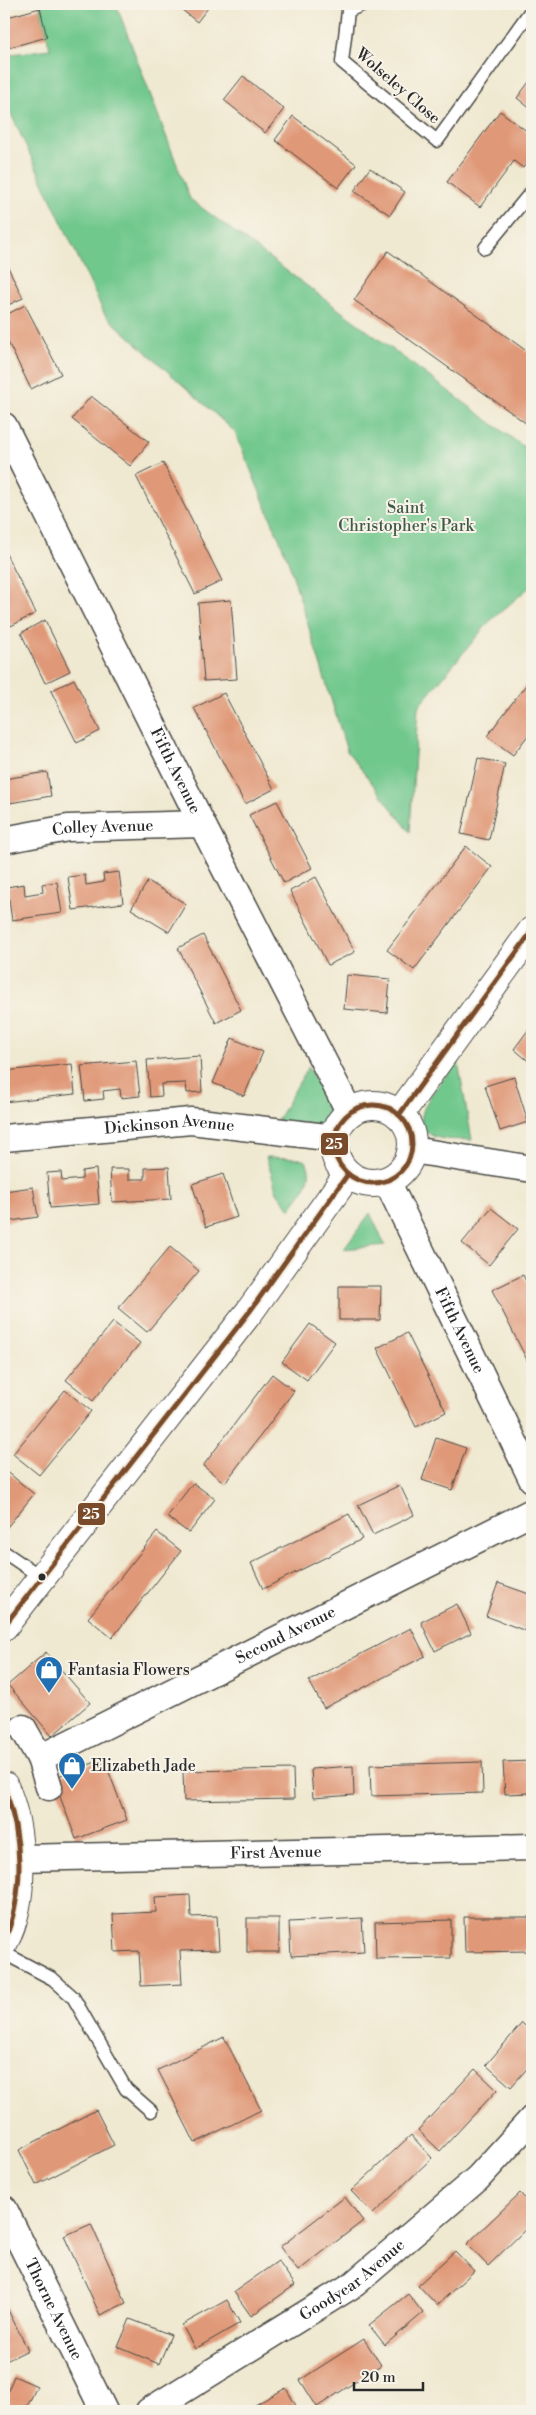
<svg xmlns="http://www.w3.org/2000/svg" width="536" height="2415" viewBox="0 0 536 2415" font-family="'Libre Bodoni',serif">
  <rect width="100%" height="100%" fill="#f7f3e8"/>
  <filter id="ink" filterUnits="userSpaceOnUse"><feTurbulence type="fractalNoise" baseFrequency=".02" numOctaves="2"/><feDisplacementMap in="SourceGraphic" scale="10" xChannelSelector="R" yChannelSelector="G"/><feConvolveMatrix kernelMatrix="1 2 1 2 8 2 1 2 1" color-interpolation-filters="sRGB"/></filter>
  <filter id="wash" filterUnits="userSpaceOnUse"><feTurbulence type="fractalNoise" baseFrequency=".0096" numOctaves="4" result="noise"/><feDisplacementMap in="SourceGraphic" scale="20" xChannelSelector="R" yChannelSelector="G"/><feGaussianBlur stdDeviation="1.12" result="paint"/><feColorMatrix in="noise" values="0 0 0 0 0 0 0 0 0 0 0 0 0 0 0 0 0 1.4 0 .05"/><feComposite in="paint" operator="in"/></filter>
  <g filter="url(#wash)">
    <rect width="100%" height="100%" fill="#f0e9d1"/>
    <g fill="#71c88d" stroke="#4e7a5c">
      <polygon points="39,4 116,4 190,199 532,453 532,585 489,622 418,707 410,832 347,751 288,560 235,432 105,315 4,99 4,55 50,49"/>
      <path d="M458,1062L472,1140C460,1139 444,1141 433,1136C401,1120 446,1077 458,1062Z"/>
      <path d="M308,1067C318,1085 332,1102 326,1123L320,1126L277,1121Z"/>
      <path d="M266,1157L296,1158L306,1161C316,1180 301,1193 290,1209L277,1192Z"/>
      <polygon points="370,1213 385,1245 344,1249"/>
    </g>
    <g id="blocks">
      <g fill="#e09978">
        <polygon points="178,4 211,4 197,22 176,5"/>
        <polygon points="40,8 47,37 4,49 4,18"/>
        <polygon points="243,76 284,109 265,133 224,100"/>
        <polygon points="532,78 532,110 517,98"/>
        <polygon points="500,111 532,135 532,156 523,168 514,161 480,207 447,182"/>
        <polygon points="293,116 356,164 338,188 275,140"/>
        <polygon points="370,168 405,192 390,215 354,191"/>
        <polygon points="388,251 532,355 532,423 530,426 354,300"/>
        <polygon points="4,259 23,298 4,307"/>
        <polygon points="25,305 61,374 31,389 4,334 4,316"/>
        <polygon points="91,396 149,442 130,466 72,419"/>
        <polygon points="163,463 222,581 195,594 136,476"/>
        <polygon points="4,550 36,613 11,626 4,613"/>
        <polygon points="231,600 237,679 204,681 198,603"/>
        <polygon points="45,620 70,671 45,683 21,633"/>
        <polygon points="532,677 532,730 513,755 487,736"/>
        <polygon points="74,679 100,731 77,743 51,691"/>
        <polygon points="224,693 274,789 245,804 194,708"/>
        <polygon points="478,758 505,764 489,840 461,834"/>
        <polygon points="47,772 51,796 4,804 4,779"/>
        <polygon points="277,801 312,868 284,883 249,815"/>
        <polygon points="466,846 492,867 414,970 387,950"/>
        <polygon points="119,872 123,903 73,910 68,877 85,875 86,885 104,882 103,874"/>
        <polygon points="316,877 355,952 328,965 290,891"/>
        <polygon points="148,881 186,904 169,932 131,909"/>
        <polygon points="57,882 62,913 12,920 7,887 24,884 25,895 43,892 42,884"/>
        <polygon points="203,935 241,1010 216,1023 178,948"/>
        <polygon points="347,975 390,979 387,1013 344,1009"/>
        <polygon points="532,1025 532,1064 514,1049"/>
        <polygon points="232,1038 263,1052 244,1096 213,1083"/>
        <polygon points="200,1056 202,1092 187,1093 186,1083 161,1084 162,1096 150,1097 147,1060"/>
        <polygon points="136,1061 140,1096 121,1098 120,1089 103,1091 104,1099 85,1101 81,1066"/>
        <polygon points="72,1064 75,1094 4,1102 4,1071"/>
        <polygon points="514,1077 528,1122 500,1131 485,1086"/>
        <polygon points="169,1167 171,1199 112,1202 110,1169 129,1169 129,1179 145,1179 145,1168"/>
        <polygon points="96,1169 99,1204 50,1208 47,1173 61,1172 62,1181 82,1179 82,1171"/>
        <polygon points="223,1174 237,1217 206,1227 192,1184"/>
        <polygon points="33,1187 38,1217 4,1222 4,1191"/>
        <polygon points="491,1208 518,1229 489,1265 462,1243"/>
        <polygon points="170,1247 199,1271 147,1332 118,1308"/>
        <polygon points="523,1275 532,1293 532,1365 530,1366 492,1290"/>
        <polygon points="339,1286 381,1286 380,1320 339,1320"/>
        <polygon points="113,1322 140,1343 93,1401 66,1380"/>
        <polygon points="310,1324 335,1342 307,1380 282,1362"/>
        <polygon points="407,1333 446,1412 416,1427 377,1348"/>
        <polygon points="272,1374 294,1391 225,1483 203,1466"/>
        <polygon points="65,1390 91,1411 39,1475 13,1454"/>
        <polygon points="436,1438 466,1448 452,1490 422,1480"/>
        <polygon points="4,1469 34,1494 4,1531"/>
        <polygon points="193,1483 215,1499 189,1533 167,1517"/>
        <polygon points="400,1485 414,1515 373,1535 358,1505"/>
        <polygon points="349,1514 362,1539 263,1589 251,1563"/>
        <polygon points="157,1532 181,1551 112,1638 88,1618"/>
        <polygon points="498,1583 532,1595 532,1614 526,1631 486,1616"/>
        <polygon points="457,1604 471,1633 435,1651 421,1622"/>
        <polygon points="411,1628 425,1656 324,1708 309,1681"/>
        <polygon points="46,1652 90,1703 52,1736 8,1685"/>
        <polygon points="104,1759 127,1820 76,1839 53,1778"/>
        <polygon points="532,1761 532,1793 505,1794 503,1762"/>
        <polygon points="482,1762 483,1793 371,1796 370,1765"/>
        <polygon points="353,1766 354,1795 313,1798 311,1769"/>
        <polygon points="293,1769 294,1799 184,1801 183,1771"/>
        <polygon points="190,1895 191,1917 217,1916 219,1950 180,1951 182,1984 141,1986 139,1951 115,1952 113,1914 156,1912 155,1897"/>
        <polygon points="464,1917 532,1917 532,1951 465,1952"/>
        <rect x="247" y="1918" width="32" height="34"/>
        <polygon points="362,1918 364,1952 291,1956 289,1922"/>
        <polygon points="451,1920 451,1958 376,1959 375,1922"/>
        <polygon points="522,2023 532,2032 532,2063 511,2087 486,2065"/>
        <polygon points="224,2037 261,2110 195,2143 158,2070"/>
        <polygon points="475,2069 497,2090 440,2151 418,2130"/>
        <polygon points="96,2110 114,2145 36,2185 19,2150"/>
        <polygon points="411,2135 432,2158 373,2214 351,2191"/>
        <polygon points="520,2193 532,2206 532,2223 488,2266 467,2244"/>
        <polygon points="345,2197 363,2221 298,2271 280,2247"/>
        <polygon points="91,2224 126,2303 100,2315 64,2236"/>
        <polygon points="455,2251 474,2271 437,2305 418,2285"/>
        <polygon points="278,2261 295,2285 251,2316 234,2292"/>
        <polygon points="408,2294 423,2313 385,2345 369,2325"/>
        <polygon points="227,2300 240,2323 195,2349 182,2325"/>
        <polygon points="4,2302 28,2350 4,2362"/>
        <polygon points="130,2319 171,2335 159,2364 118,2347"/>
        <polygon points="364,2339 381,2365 317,2407 300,2380"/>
        <polygon points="14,2376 37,2386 25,2411 4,2411 4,2400"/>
        <polygon points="286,2388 299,2411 244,2411"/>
      </g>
    </g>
  </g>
  <g filter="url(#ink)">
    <use href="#blocks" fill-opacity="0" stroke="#494844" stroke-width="1"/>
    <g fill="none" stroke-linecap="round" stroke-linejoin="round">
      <defs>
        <g id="service">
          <polyline points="364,4 348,11 342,62 437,141 532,9"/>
          <polyline points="485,248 532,191"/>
          <polyline points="4,1552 41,1577"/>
          <polyline points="4,1953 53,1979 73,1997 126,2089 151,2111"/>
        </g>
        <g id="minor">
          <path id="s1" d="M4,426L202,824L350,1113"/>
          <path id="s2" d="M4,840L68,828L202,824"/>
          <path id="s3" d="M4,1138L191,1121L335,1138"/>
          <polyline points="412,1150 532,1169"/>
          <path id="s4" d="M387,1181L532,1479"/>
          <polyline points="23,1728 40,1758"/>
          <path id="s5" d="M49,1787L40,1758L532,1512"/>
          <path id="s6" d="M20,1858L532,1847"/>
          <path id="s7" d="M4,2209L104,2411"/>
          <path id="s8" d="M149,2411L354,2284L478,2178L532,2119"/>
        </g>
        <g id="tertiary">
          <circle cx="373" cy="1144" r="39"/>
          <polyline points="399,1115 532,931"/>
          <polyline points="4,1626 250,1311 348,1174"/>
          <path d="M4,1786C23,1827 26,1901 4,1942"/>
        </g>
      </defs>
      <use href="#service" stroke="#494844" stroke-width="15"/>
      <use href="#minor" stroke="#494844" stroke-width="29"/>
      <use href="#tertiary" stroke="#494844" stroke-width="30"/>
      <use href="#service" stroke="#fff" stroke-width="12"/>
      <use href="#minor" stroke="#fff" stroke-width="26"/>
      <use href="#tertiary" stroke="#fff" stroke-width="28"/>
      <defs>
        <g id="bus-1">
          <circle cx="373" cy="1144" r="39"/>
          <polyline points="399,1115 532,931"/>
          <polyline points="4,1626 250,1311 348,1174"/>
          <path d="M4,1786C23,1837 25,1892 4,1942"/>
        </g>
      </defs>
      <use href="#bus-1" stroke="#f7f3e8" stroke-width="9"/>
      <use href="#bus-1" stroke="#7a4b2a" stroke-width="5"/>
    </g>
  </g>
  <defs>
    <symbol id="shop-pin" viewBox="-11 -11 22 30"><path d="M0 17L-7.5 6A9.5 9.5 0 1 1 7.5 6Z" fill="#1f6fb2" stroke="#f7f3e8"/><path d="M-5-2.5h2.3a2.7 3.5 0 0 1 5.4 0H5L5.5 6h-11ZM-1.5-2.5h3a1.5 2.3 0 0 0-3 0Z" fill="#fff"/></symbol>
  </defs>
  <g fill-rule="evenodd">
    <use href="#shop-pin" x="33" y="1654" width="32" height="43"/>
    <use href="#shop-pin" x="56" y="1750" width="32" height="43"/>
  </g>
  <circle fill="#2b2b2b" stroke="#f7f3e8" stroke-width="2" cx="42" cy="1577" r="4.5"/>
  <g text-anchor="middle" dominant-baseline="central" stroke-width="4" stroke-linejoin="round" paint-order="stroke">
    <g font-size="16" fill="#2b2b2b" stroke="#f7f3e8">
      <text transform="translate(398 86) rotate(41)">Wolseley Close</text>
      <text stroke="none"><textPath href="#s1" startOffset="385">Fifth Avenue</textPath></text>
      <text stroke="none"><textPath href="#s2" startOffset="100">Colley Avenue</textPath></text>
      <text stroke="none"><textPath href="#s3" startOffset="166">Dickinson Avenue</textPath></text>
      <text stroke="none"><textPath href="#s4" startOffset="166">Fifth Avenue</textPath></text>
      <text stroke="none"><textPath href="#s5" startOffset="305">Second Avenue</textPath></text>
      <text stroke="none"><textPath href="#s6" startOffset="256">First Avenue</textPath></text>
      <text stroke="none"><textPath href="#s8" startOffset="242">Goodyear Avenue</textPath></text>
      <text stroke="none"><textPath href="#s7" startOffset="112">Thorne Avenue</textPath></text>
    </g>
    <g font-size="16" fill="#405a48" stroke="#f7f3e8">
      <text x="406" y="508">Saint<tspan x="406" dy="18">Christopher's Park</tspan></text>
    </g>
    <g font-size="16" fill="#2b2b2b" stroke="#f7f3e8" text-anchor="start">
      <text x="68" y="1670">Fantasia Flowers</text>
      <text x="91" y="1766">Elizabeth Jade</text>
    </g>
  </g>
  <g stroke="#f7f3e8" stroke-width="2">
    <rect x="320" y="1132" width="29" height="24" rx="5" fill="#7a4b2a"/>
    <rect x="77" y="1502" width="29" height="24" rx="5" fill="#7a4b2a"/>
  </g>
  <g font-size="14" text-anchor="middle" font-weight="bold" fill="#fff">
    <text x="334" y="1149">25</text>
    <text x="91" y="1519">25</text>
  </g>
  <rect width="536" height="2415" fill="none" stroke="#f7f3e8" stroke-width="20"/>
  <path d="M354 2382v8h69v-8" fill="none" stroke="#2b2b2b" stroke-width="2.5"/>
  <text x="361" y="2382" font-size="15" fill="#2b2b2b" stroke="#f7f3e8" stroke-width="4" paint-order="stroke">20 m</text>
</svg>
